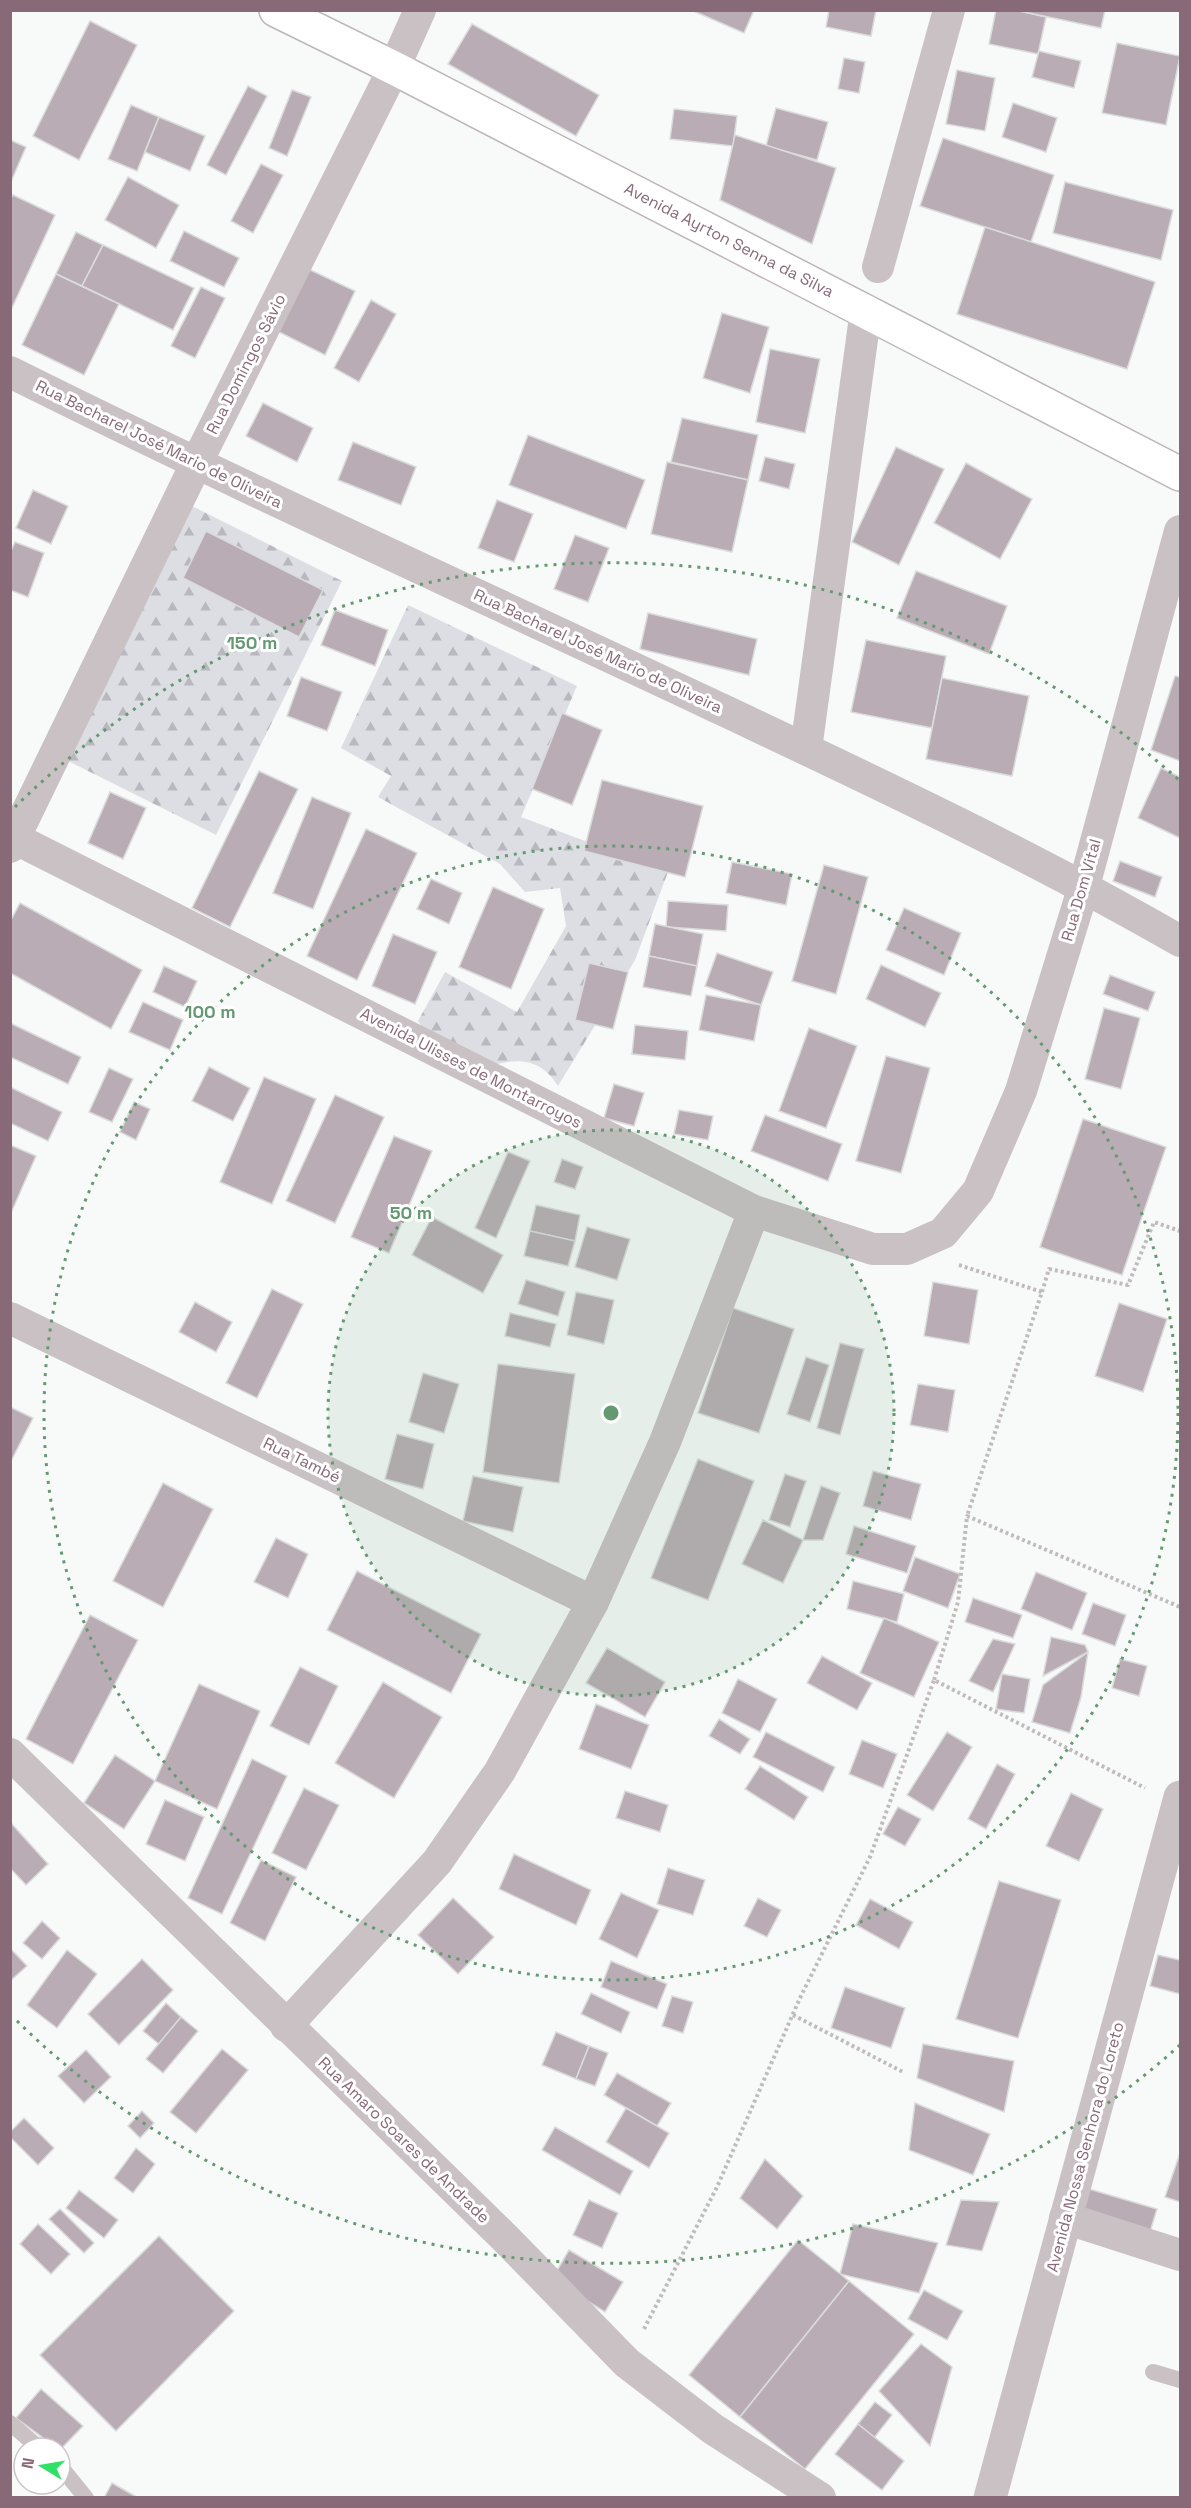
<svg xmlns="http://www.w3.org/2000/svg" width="1191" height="2508" viewBox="0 0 1191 2508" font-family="'Space Grotesk',sans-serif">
  <defs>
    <pattern id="forest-firs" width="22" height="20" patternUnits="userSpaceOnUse" patternTransform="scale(1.5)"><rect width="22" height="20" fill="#dcdee4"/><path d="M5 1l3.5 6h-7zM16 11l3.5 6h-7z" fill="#b8b8be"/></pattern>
  </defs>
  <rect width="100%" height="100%" fill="#f8fafa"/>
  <g fill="url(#forest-firs)">
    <polygon points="192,506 342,581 216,835 66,760"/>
    <path d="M408,605L577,686L521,817L668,872L635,960L558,1086C532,1044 494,1066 455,1076L418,1021L445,972L517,1012L566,926L560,888L525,892L500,864L378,797L391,776L341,748Z"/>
  </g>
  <g fill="#baacb4" stroke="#dadcdc" stroke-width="1.5">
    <polygon points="691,10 754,10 744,33"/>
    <polygon points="829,10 876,10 871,36 826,27"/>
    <polygon points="996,10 1015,10 1046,17 1038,54 989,44"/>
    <polygon points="1015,10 1105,10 1101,28"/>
    <polygon points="90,21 137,45 79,160 33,136"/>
    <polygon points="472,24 599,95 576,136 448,64"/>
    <polygon points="1117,43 1180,56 1166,125 1102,113"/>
    <polygon points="1039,51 1081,61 1074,88 1032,77"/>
    <polygon points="844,58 865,62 859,93 838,89"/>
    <polygon points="957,70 995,78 985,131 946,124"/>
    <polygon points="248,86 267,96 226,175 207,165"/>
    <polygon points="292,90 311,97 287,156 269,148"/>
    <polygon points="1013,103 1057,118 1046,152 1002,137"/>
    <polygon points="131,105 159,117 137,171 108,159"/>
    <polygon points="776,108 828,122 817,160 766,146"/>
    <polygon points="674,109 737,116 733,146 670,139"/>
    <polygon points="159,117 205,136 190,171 145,152"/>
    <polygon points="735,135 836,168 812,244 720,200"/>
    <polygon points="943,138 1054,175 1031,242 920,206"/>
    <polygon points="10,140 26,147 10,184"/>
    <polygon points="261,164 283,175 253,233 231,221"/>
    <polygon points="128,177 179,205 156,248 105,220"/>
    <polygon points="1065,182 1173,210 1161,260 1053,233"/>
    <polygon points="13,195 55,215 10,312 10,201"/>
    <polygon points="985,227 1155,282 1127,369 957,314"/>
    <polygon points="184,231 239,258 224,287 170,261"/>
    <polygon points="76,232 103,245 82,286 56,274"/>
    <polygon points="103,245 194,288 173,330 82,286"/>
    <polygon points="302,266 355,291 325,355 273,329"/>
    <polygon points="56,274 119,304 84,375 22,345"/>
    <polygon points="201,287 225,298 195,358 171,346"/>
    <polygon points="371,300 396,314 359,382 334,368"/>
    <polygon points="722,313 769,327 750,393 703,378"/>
    <polygon points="770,349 820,359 805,433 756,422"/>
    <polygon points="263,403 313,428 297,462 246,436"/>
    <polygon points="682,418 758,435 748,480 671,462"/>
    <polygon points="528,435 645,480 626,529 509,485"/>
    <polygon points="353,442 416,467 401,505 338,480"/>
    <polygon points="896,447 944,469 899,565 852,542"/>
    <polygon points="765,457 795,464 789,489 759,481"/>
    <polygon points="667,462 748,480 732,552 651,534"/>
    <polygon points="966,463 1032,499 1000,559 934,523"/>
    <polygon points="33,490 68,506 51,544 16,528"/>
    <polygon points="497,500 533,514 514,562 478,548"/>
    <polygon points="206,531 323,590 299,637 183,578"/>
    <polygon points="575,535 609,548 588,602 554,589"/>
    <polygon points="15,542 44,553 28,597 10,590 10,553"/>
    <polygon points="916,571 1007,606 989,654 897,618"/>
    <polygon points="335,610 388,630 375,666 321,645"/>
    <polygon points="648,613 757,639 749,675 640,649"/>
    <polygon points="866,640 946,656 932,728 851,712"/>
    <polygon points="1175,676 1180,677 1180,761 1151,750"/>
    <polygon points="301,677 342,692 327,731 287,716"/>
    <polygon points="942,678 1029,696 1012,776 926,759"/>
    <polygon points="562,713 602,730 572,805 532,789"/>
    <polygon points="1161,768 1180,777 1180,838 1138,818"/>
    <polygon points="259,771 298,789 230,927 192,908"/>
    <polygon points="602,780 703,806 685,877 584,851"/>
    <polygon points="110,792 146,808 123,859 88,843"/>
    <polygon points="312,797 351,813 313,909 273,893"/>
    <polygon points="366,829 417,853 357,980 307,956"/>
    <polygon points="1120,861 1162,877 1155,897 1113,881"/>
    <polygon points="732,862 792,874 786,905 726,893"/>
    <polygon points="824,865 868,877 836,994 792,981"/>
    <polygon points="431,879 462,893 449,924 417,909"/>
    <polygon points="493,887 544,909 511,989 459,967"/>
    <polygon points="668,901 728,905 726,931 666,927"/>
    <polygon points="20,903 142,970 111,1029 10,973 10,922"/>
    <polygon points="904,908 961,933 944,975 886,950"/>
    <polygon points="655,924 703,934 697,966 649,956"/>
    <polygon points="393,934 437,952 415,1004 372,986"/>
    <polygon points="717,953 773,972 761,1005 705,986"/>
    <polygon points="649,956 697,966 691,996 643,987"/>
    <polygon points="589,963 628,972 613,1029 575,1020"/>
    <polygon points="881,965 941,993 925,1027 866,999"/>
    <polygon points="164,966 197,981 185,1007 153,992"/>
    <polygon points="1110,975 1155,992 1148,1011 1103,994"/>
    <polygon points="706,995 761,1005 754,1041 699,1030"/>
    <polygon points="143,1002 183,1020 170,1050 129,1032"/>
    <polygon points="1104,1008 1140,1018 1121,1089 1085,1079"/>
    <polygon points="10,1023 81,1057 68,1084 10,1057"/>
    <polygon points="635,1025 688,1031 685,1060 632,1054"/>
    <polygon points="809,1028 857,1046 826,1128 779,1111"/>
    <polygon points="886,1056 930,1068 901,1173 856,1161"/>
    <polygon points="209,1067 250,1088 233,1121 192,1101"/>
    <polygon points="109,1068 133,1079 112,1122 89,1112"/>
    <polygon points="264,1077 316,1099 272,1204 220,1182"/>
    <polygon points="614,1084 644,1093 634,1126 604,1118"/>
    <polygon points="10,1087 62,1112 48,1141 10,1123"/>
    <polygon points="335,1095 384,1117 335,1223 286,1201"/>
    <polygon points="134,1102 150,1109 136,1140 120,1132"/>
    <polygon points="679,1110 713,1116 708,1140 674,1134"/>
    <polygon points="765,1115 842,1144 828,1181 751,1151"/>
    <polygon points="1083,1119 1166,1147 1122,1275 1040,1247"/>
    <polygon points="394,1136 432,1151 389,1253 351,1237"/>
    <polygon points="10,1145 36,1156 11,1213 10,1212"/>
    <polygon points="508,1152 530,1161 496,1238 475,1228"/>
    <polygon points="562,1159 583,1167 575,1189 554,1182"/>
    <polygon points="536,1205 580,1215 575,1241 530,1231"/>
    <polygon points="432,1217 503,1255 483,1293 412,1255"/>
    <polygon points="587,1227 630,1239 617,1280 575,1267"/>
    <polygon points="530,1231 575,1241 568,1266 524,1256"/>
    <polygon points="526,1280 565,1292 558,1316 518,1304"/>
    <polygon points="933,1282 978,1290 969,1344 924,1336"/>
    <polygon points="272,1289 303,1304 257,1398 226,1383"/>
    <polygon points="576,1292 614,1300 604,1344 567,1335"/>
    <polygon points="195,1302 232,1322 216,1352 179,1332"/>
    <polygon points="1119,1303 1167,1319 1143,1392 1095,1376"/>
    <polygon points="733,1308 794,1329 759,1433 698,1413"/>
    <polygon points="510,1313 556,1324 550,1347 505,1336"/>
    <polygon points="840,1343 864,1349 840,1435 817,1428"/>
    <polygon points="806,1357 829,1365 810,1422 787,1414"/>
    <polygon points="498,1364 575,1374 559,1483 483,1472"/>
    <polygon points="423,1373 459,1384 444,1433 409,1422"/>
    <polygon points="918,1384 955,1390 948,1432 910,1425"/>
    <polygon points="10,1407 33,1418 10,1463"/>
    <polygon points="397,1434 434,1444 423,1489 385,1479"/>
    <polygon points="698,1459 754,1481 708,1600 651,1578"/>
    <polygon points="873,1471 921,1484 911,1520 863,1506"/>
    <polygon points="785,1474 806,1481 790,1527 769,1520"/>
    <polygon points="473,1476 523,1487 513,1532 463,1521"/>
    <polygon points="163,1483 213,1509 163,1607 113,1581"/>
    <polygon points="821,1486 840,1493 823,1540 803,1540"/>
    <polygon points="763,1520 803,1540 783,1583 742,1564"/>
    <polygon points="854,1526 916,1546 907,1573 846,1554"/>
    <polygon points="276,1538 308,1554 288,1598 254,1582"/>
    <polygon points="915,1557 960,1574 948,1608 903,1591"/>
    <polygon points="357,1571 481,1634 451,1693 327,1630"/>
    <polygon points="1036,1572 1087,1593 1072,1630 1021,1609"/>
    <polygon points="853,1581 904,1594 897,1622 847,1609"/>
    <polygon points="973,1598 1022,1615 1013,1638 965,1622"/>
    <polygon points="1093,1603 1126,1615 1115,1646 1082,1634"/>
    <polygon points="90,1615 138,1640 73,1764 26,1739"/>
    <polygon points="884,1618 939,1642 914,1697 860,1673"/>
    <polygon points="1051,1637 1085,1645 1088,1652 1043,1676"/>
    <polygon points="993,1639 1015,1644 993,1692 969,1681"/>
    <polygon points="607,1648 665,1682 645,1717 586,1683"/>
    <polygon points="1088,1652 1081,1697 1070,1733 1032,1722 1043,1685"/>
    <polygon points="822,1656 872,1683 857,1710 807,1683"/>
    <polygon points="1120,1659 1147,1666 1139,1696 1112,1688"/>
    <polygon points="300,1667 338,1686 309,1745 270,1726"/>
    <polygon points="1002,1674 1030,1679 1024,1713 996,1709"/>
    <polygon points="738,1679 777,1699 760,1732 722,1713"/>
    <polygon points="383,1682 442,1717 394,1798 335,1763"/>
    <polygon points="199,1684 260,1711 217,1809 155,1781"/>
    <polygon points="596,1704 649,1725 631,1769 579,1749"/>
    <polygon points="719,1719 750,1739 740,1754 709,1736"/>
    <polygon points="766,1732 835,1767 823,1792 753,1757"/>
    <polygon points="947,1732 972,1747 933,1811 907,1795"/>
    <polygon points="862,1740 897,1754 883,1788 849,1774"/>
    <polygon points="115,1755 155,1781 124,1829 84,1803"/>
    <polygon points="252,1759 287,1776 222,1914 188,1898"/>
    <polygon points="997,1764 1015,1774 986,1829 968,1819"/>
    <polygon points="760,1766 808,1797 794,1820 745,1789"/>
    <polygon points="304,1788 339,1805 306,1870 272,1853"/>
    <polygon points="625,1791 668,1805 660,1832 616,1818"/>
    <polygon points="1071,1793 1103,1809 1079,1861 1046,1846"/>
    <polygon points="165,1800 204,1817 185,1861 146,1844"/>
    <polygon points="898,1807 921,1819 905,1846 883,1834"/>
    <polygon points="11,1823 48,1864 26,1885 10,1868"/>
    <polygon points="514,1854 591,1890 576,1925 499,1889"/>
    <polygon points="261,1860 296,1877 265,1941 230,1923"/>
    <polygon points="668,1868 705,1880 693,1915 657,1904"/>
    <polygon points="999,1881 1061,1900 1018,2038 956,2019"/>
    <polygon points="621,1893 659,1910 637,1958 599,1939"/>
    <polygon points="453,1898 494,1937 458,1974 418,1935"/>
    <polygon points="758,1898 781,1910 767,1937 744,1926"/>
    <polygon points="870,1899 913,1922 899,1949 856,1925"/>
    <polygon points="42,1921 60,1938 42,1959 23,1943"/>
    <polygon points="10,1948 27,1966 10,1981"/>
    <polygon points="67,1950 97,1974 57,2028 27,2005"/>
    <polygon points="1158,1955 1180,1960 1180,1994 1150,1986"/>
    <polygon points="142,1959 173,1990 119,2045 88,2014"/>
    <polygon points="611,1961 667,1984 657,2009 601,1987"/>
    <polygon points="845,1987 905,2008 891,2048 831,2028"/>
    <polygon points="591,1993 630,2012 621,2033 581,2014"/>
    <polygon points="672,1996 693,2002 683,2033 662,2026"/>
    <polygon points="166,2003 181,2017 159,2044 143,2031"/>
    <polygon points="181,2017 198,2031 163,2073 146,2059"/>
    <polygon points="556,2032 589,2046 576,2079 542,2065"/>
    <polygon points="923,2044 1014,2061 1004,2112 917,2078"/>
    <polygon points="589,2046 608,2053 595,2086 576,2079"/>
    <polygon points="222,2049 248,2070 196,2133 170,2112"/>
    <polygon points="86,2050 111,2077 84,2103 58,2076"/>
    <polygon points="617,2073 671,2103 657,2126 604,2095"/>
    <polygon points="915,2103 990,2134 973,2175 909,2150"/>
    <polygon points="626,2108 669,2133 649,2168 606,2142"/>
    <polygon points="142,2111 154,2123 140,2138 128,2126"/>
    <polygon points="24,2118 54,2148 38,2165 10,2137 10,2132"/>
    <polygon points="555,2127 633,2171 620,2195 542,2150"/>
    <polygon points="136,2148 155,2164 133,2193 114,2178"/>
    <polygon points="1180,2153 1180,2202 1165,2197"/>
    <polygon points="765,2159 803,2196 777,2229 740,2198"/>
    <polygon points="1089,2189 1157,2209 1149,2235 1082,2215"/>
    <polygon points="79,2190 118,2220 104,2238 66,2208"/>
    <polygon points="589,2200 618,2213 602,2248 573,2235"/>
    <polygon points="961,2200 999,2202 982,2251 946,2245"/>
    <polygon points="60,2209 94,2243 84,2253 49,2219"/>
    <polygon points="38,2224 70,2254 51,2274 20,2244"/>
    <polygon points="853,2224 938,2243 919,2293 840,2274"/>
    <polygon points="159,2236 234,2311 116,2431 40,2355"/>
    <polygon points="798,2240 849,2281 740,2417 689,2375"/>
    <polygon points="569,2250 623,2282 605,2312 552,2279"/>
    <polygon points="849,2281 914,2334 805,2469 740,2417"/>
    <polygon points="924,2290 963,2311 947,2340 908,2319"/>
    <polygon points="921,2344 952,2367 930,2446 879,2391"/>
    <polygon points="41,2389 83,2426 60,2450 16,2418"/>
    <polygon points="875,2402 892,2415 874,2438 858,2424"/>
    <polygon points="858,2424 904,2461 882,2490 835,2454"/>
    <polygon points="112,2483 135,2496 134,2498 104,2498"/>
  </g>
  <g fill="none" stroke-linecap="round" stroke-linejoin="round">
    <defs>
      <polyline id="primary" points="276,10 394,68 1180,474"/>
    </defs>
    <use href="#primary" stroke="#beb5b9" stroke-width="36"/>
    <g stroke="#c2bbbe" stroke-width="4" stroke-dasharray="3 3" stroke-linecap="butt">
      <polyline points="959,1265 1042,1292 967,1516"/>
      <polyline points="1042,1292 1049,1269 1128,1285 1154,1222 1180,1231"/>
      <polyline points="934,1680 958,1602 967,1516 1180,1607"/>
      <polyline points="793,2015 903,2072"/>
      <polyline points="644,2329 717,2187 800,1998 870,1857 934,1680 1145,1788"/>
    </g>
    <g stroke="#cac1c5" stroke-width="16">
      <polyline points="1153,2372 1180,2380"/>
      <polyline points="10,2423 39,2448"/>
      <polyline points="60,2466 86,2498"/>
    </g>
    <g stroke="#cac1c5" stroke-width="32">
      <polyline points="878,267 949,10"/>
      <path d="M10,372C241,487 475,593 708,703C867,778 1027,853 1180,941"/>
      <polyline points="806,749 866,310"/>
      <polyline points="10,836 754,1211 873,1249 907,1249 943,1233 978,1191 1021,1091 1084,886 1180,531"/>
      <polyline points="10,847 196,464 394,68 420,10"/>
      <polyline points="10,1318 593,1602"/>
      <polyline points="10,1754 505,2238 627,2363 713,2429 820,2498"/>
      <polyline points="286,2026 437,1862 500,1771 593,1602 665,1442 754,1211"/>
      <polyline points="1065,2218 1180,2255"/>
    </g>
    <polyline stroke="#cac1c5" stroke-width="33" points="990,2498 1180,1797"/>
    <use href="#primary" stroke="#fff" stroke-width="33"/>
  </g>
  <circle cx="611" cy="1413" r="283" fill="#659971" fill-opacity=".12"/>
  <g fill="none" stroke="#659971" stroke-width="3" stroke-dasharray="3 6">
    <circle cx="611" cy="1413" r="283"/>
    <circle cx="611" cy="1413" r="567"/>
    <path d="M1180 2045A850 850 0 0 1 15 2019M15 807A850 850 0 0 1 1180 781"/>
  </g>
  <g text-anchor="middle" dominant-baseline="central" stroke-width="6" stroke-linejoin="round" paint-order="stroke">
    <g font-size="16" fill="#886978" stroke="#fff">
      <text transform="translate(729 240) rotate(27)">Avenida Ayrton Senna da Silva</text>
      <text transform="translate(246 364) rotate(-63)">Rua Domingos Sávio</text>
      <text transform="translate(159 444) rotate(26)">Rua Bacharel José Mario de Oliveira</text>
      <text transform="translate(598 651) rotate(25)">Rua Bacharel José Mario de Oliveira</text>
      <text transform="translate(1081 890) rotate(-74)">Rua Dom Vital</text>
      <text transform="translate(471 1068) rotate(27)">Avenida Ulisses de Montarroyos</text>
      <text transform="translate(302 1460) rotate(26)">Rua També</text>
      <text transform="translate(404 2140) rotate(44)">Rua Amaro Soares de Andrade</text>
      <text transform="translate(1085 2147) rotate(-75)">Avenida Nossa Senhora do Loreto</text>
    </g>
  </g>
  <circle cx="611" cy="1413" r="9" fill="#659971" stroke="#fff" stroke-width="3"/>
  <g font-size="18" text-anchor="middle" font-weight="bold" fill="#659971" stroke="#fff" stroke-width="6" stroke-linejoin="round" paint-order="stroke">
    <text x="252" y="649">150 m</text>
    <text x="210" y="1018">100 m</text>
    <text x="411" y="1219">50 m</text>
  </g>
  <rect width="1191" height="2508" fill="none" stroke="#886978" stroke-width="24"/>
  <g transform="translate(42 2466) rotate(281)"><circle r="28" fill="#ffffff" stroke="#cfc3c9" stroke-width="1.5"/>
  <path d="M0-4.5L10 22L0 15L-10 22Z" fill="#31e167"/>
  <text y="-9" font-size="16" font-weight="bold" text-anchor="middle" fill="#886978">N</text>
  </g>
</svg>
